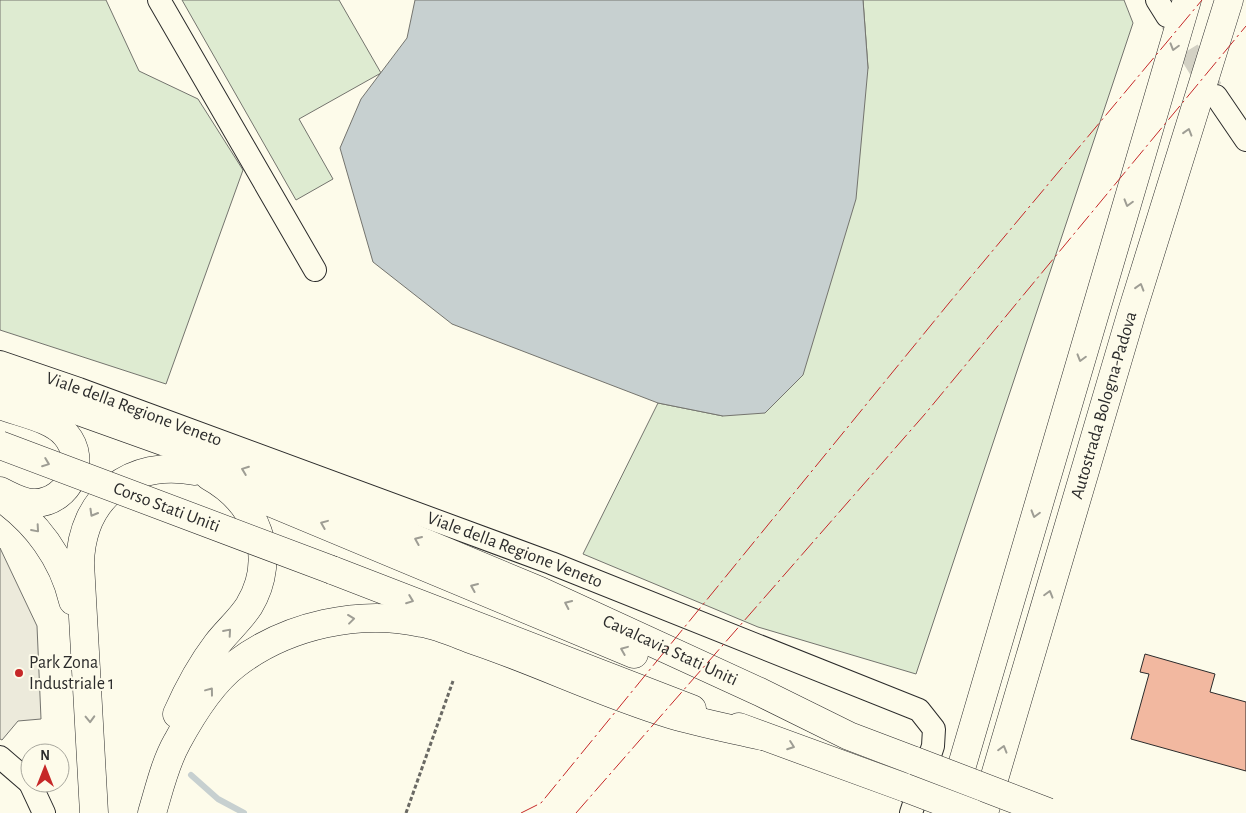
<svg xmlns="http://www.w3.org/2000/svg" width="1246" height="813" viewBox="0 0 1246 813" font-family="'Alegreya Sans',sans-serif">
  <rect width="100%" height="100%" fill="#fdfbea"/>
  <g fill="#deebd1" stroke="#74746e">
    <polygon points="0,0 106,0 139,71 198,99 243,170 166,384 0,330"/>
    <polygon points="182,0 339,0 381,73 299,119 333,179 296,200"/>
    <polygon points="863,0 1124,0 1133,23 916,674 758,627 583,554 658,403 723,416 868,68"/>
  </g>
  <polygon fill="#eceadb" stroke="#74746e" points="0,548 37,626 41,719 18,721 2,740 0,739"/>
  <polygon fill="#c7d0d0" stroke="#74746e" points="415,0 863,0 868,68 856,199 803,375 765,413 723,416 658,403 452,324 373,262 340,148 361,99 407,38"/>
  <g fill="none" stroke-linecap="round" stroke-linejoin="round">
    <polyline stroke="#c7d0d0" stroke-width="6" points="191,775 218,799 244,813"/>
  </g>
  <polygon fill="#f2b8a0" stroke="#2b2b2b" points="1145,654 1215,674 1210,692 1246,702 1246,771 1131,739 1149,674 1140,672"/>
  <g fill="none" stroke-linecap="round" stroke-linejoin="round">
    <polyline stroke="#d3d1c4" stroke-width="22" stroke-dasharray="22 11" stroke-linecap="butt" points="1171,22 1212,89"/>
    <defs>
      <g id="minor">
        <polyline points="159,0 315,270"/>
        <polyline points="1157,0 1167,16"/>
        <polyline points="1216,96 1246,140"/>
        <path id="s1" d="M0,362L79,389L551,563L919,710L934,729L933,746L911,813"/>
        <polyline points="0,757 30,783"/>
        <polyline points="30,783 44,813"/>
      </g>
      <g id="major">
        <path id="s2" d="M0,383L291,487L540,591L760,692L849,736L915,761"/>
        <path d="M0,405C20,413 52,418 66,435C88,461 69,501 36,503C23,504 11,496 0,491"/>
        <polyline points="219,481 634,654"/>
        <polyline points="332,570 692,709"/>
        <polyline points="739,727 906,788"/>
      </g>
      <g id="highway">
        <path d="M0,497C36,522 63,558 73,601"/>
        <path d="M177,714C188,689 201,665 217,644C227,631 240,620 249,606C279,556 256,502 209,476"/>
        <path d="M94,813L80,563C82,497 131,459 195,471"/>
        <path d="M152,813C159,790 165,763 177,742C192,714 211,683 236,664C287,625 360,609 422,623C440,626 459,635 476,641C541,663 604,694 670,714C700,723 732,729 762,736"/>
        <polyline points="948,813 1187,0"/>
        <path id="s3" d="M984,813L1131,315L1229,0"/>
      </g>
    </defs>
    <use href="#minor" stroke="#2b2b2b" stroke-width="24"/>
    <use href="#major" stroke="#2b2b2b" stroke-width="29"/>
    <use href="#highway" stroke="#2b2b2b" stroke-width="29"/>
    <polyline stroke="#6a6964" stroke-width="3" stroke-dasharray="4 2.5" stroke-linecap="butt" points="406,813 453,681"/>
    <use href="#minor" stroke="#fdfbea" stroke-width="22"/>
    <use href="#major" stroke="#fdfbea" stroke-width="28"/>
    <use href="#highway" stroke="#fdfbea" stroke-width="28"/>
    <defs>
      <g id="major-bridge">
        <path id="s4" d="M0,445L332,570"/>
        <polyline points="915,761 1048,812"/>
        <polyline points="906,788 972,813"/>
      </g>
    </defs>
    <use href="#major-bridge" stroke="#2b2b2b" stroke-width="29" stroke-linecap="butt"/>
    <use href="#major-bridge" stroke="#fdfbea" stroke-width="28"/>
    <g stroke="#c62828" stroke-width="1" stroke-dasharray="18 4 2.5 4" stroke-linecap="butt">
      <polyline points="521,813 541,803 949,303 1202,0"/>
      <polyline points="576,813 925,414 1246,26"/>
    </g>
  </g>
  <defs><path id="oneway-chevron" d="M-2-3.5L2.5 0L-2 3.5" fill="none" stroke-width="1.6" stroke-linecap="round" stroke-linejoin="round" transform="scale(1.25)"/></defs>
  <g stroke="#9e9d94">
    <use href="#oneway-chevron" transform="translate(1174 47) rotate(106)"/>
    <use href="#oneway-chevron" transform="translate(1188 132) rotate(-73)"/>
    <use href="#oneway-chevron" transform="translate(1128 203) rotate(106)"/>
    <use href="#oneway-chevron" transform="translate(1140 287) rotate(-73)"/>
    <use href="#oneway-chevron" transform="translate(1081 358) rotate(106)"/>
    <use href="#oneway-chevron" transform="translate(46 463) rotate(21)"/>
    <use href="#oneway-chevron" transform="translate(245 470) rotate(-159)"/>
    <use href="#oneway-chevron" transform="translate(93 513) rotate(120)"/>
    <use href="#oneway-chevron" transform="translate(1035 514) rotate(106)"/>
    <use href="#oneway-chevron" transform="translate(324 524) rotate(-158)"/>
    <use href="#oneway-chevron" transform="translate(36 529) rotate(49)"/>
    <use href="#oneway-chevron" transform="translate(418 540) rotate(-157)"/>
    <use href="#oneway-chevron" transform="translate(474 587) rotate(-157)"/>
    <use href="#oneway-chevron" transform="translate(1049 594) rotate(-74)"/>
    <use href="#oneway-chevron" transform="translate(410 600) rotate(21)"/>
    <use href="#oneway-chevron" transform="translate(568 604) rotate(-155)"/>
    <use href="#oneway-chevron" transform="translate(351 619) rotate(-7)"/>
    <use href="#oneway-chevron" transform="translate(228 632) rotate(-49)"/>
    <use href="#oneway-chevron" transform="translate(624 650) rotate(-158)"/>
    <use href="#oneway-chevron" transform="translate(210 691) rotate(-53)"/>
    <use href="#oneway-chevron" transform="translate(90 719) rotate(88)"/>
    <use href="#oneway-chevron" transform="translate(791 746) rotate(20)"/>
    <use href="#oneway-chevron" transform="translate(1003 749) rotate(-74)"/>
  </g>
  <circle fill="#c62828" stroke="#fdfbea" stroke-width="2" cx="19" cy="673" r="5"/>
  <g text-anchor="middle" dominant-baseline="central" stroke-width="4" stroke-linejoin="round" paint-order="stroke">
    <g font-size="18" fill="#2b2b2b" stroke="#fdfbea">
      <text stroke="none"><textPath href="#s3" startOffset="425">Autostrada Bologna-Padova</textPath></text>
      <text stroke="none"><textPath href="#s1" startOffset="142">Viale della Regione Veneto</textPath></text>
      <text stroke="none"><textPath href="#s4" startOffset="178">Corso Stati Uniti</textPath></text>
      <text stroke="none"><textPath href="#s1" startOffset="548">Viale della Regione Veneto</textPath></text>
      <text stroke="none"><textPath href="#s2" startOffset="722">Cavalcavia Stati Uniti</textPath></text>
    </g>
    <g font-size="18" fill="#2b2b2b" stroke="#fdfbea" text-anchor="start">
      <text x="29" y="663">Park Zona<tspan x="29" dy="21">Industriale 1</tspan></text>
    </g>
  </g>
  <g transform="translate(45 768)"><circle r="24" fill="#fdfbea" stroke="#a9a89e"/>
  <path d="M0-4L9 19L0 12L-9 19Z" fill="#c62828"/>
  <text y="-8" font-size="14" font-weight="bold" text-anchor="middle" fill="#2b2b2b">N</text>
  </g>
</svg>
